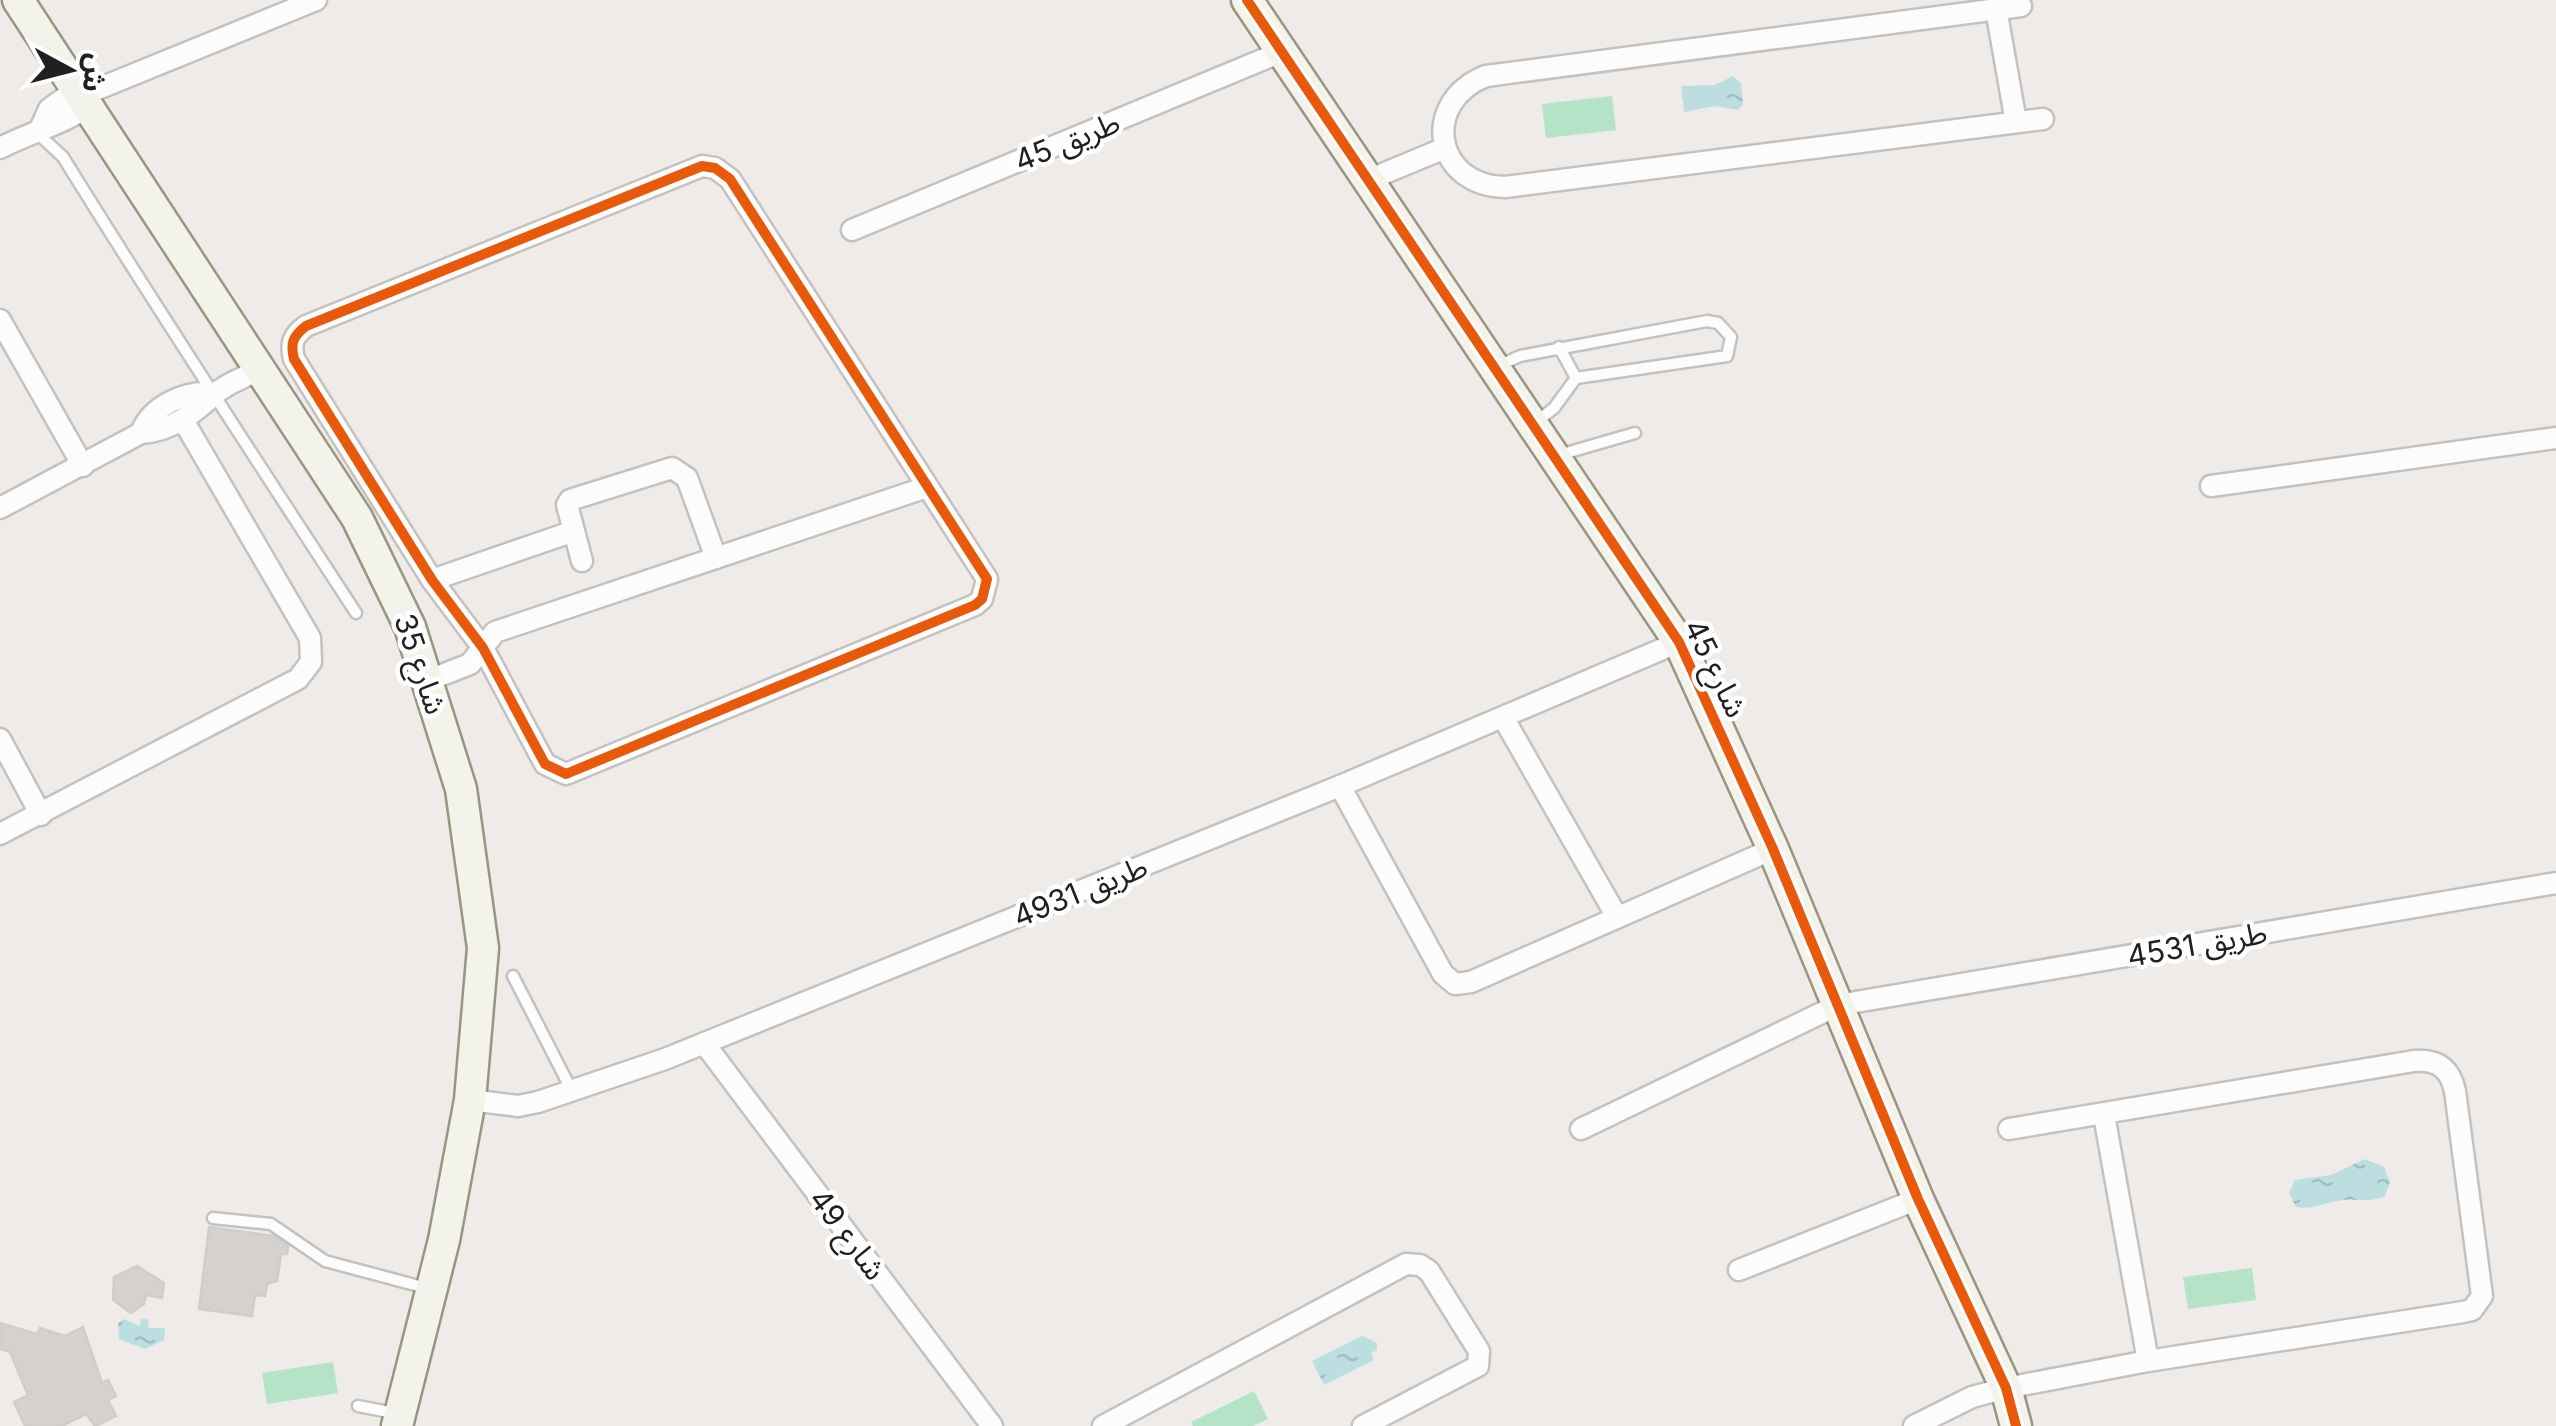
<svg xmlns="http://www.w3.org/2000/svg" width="2556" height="1426" viewBox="0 0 2556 1426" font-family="Inter,'Noto Sans Arabic',sans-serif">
  <defs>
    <pattern id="water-ripples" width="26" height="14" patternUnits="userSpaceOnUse" patternTransform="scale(2.5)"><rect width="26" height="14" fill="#bddee0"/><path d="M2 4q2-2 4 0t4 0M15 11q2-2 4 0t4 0" fill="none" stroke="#a2bec0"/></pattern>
  </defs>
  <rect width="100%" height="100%" fill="#eeebe8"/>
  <g fill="#b5e3c8">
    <polygon points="1612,96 1616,130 1546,138 1542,104"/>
    <polygon points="2252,1268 2256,1300 2188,1309 2183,1277"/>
    <polygon points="333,1362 338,1393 267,1404 262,1373"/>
    <polygon points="1254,1391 1268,1419 1253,1426 1193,1426 1191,1422"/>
  </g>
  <g fill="url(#water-ripples)">
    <polygon points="1733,76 1741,83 1743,104 1738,110 1715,106 1684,112 1681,86 1715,85"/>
    <path d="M2365,1159L2384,1167L2390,1182L2385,1196C2366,1204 2355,1197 2337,1201C2321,1204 2312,1210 2296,1207L2289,1193L2295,1180L2331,1175Z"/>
    <polygon points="141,1318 149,1320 148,1328 165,1328 164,1340 145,1349 119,1339 118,1323 124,1319 140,1326"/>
    <polygon points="1362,1336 1377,1343 1377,1350 1371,1353 1374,1360 1324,1385 1312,1361"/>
  </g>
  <g fill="#d5d1cf" stroke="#d1cdca" stroke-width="2.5">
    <polygon points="209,1227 273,1236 288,1246 287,1254 281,1254 277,1281 267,1284 265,1296 255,1295 252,1316 199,1309"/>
    <polygon points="137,1266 164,1283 162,1298 146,1295 144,1304 131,1313 113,1300 114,1277"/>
    <polygon points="0,1323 37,1334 40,1328 65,1336 83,1327 102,1383 108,1380 116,1396 108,1400 116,1416 95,1426 86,1414 62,1426 25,1426 14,1402 28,1395 10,1352 0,1349"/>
  </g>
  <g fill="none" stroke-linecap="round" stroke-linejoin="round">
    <defs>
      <g id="lane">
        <path d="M35,131L63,157C158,311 257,461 356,613"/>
        <polyline points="1559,347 1576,378"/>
        <polyline points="1498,366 1520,356 1707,321 1718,323 1731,337 1727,356 1576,378 1554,408 1536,422"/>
        <polyline points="1559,455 1635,433"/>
        <polyline points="513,976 572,1091"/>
        <polyline points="213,1218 271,1224 325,1261 430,1289"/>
        <polyline points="358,1406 394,1413"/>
      </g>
      <g id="street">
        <path d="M2021,6L1486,76C1420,102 1434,186 1505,187L2043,119"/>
        <polyline points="1996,9 2016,122"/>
        <polyline points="83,95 316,0"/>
        <polyline points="41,127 49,109 78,88"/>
        <path d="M0,148C31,132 61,125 90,106"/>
        <path d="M702,166L715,168L730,179L987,579L982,599L975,605L566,774L545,764L483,648L432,580L294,359C290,343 293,336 306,326Z"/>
        <polyline points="1368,180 1445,148"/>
        <polyline points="852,230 1281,52"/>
        <polyline points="0,320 83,466"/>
        <path d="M141,433C151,406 187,389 215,394"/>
        <polyline points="2211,486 2556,438"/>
        <path d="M0,508L141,433C173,431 195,412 216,393C227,383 246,377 258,370"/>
        <polyline points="582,561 567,505 570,500 672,468 687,478 716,558"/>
        <polyline points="432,580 574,531"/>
        <polyline points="429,680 470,664 495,632 927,487"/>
        <polyline points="1504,719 1617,917"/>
        <polyline points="0,739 41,815"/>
        <polyline points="1340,786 1443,974 1455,984 1471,982 1773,849"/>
        <polyline points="0,834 298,679 311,662 310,638 183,420"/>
        <polyline points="704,1043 992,1426"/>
        <polyline points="470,1100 518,1106 538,1102 665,1059 1340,786 1679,642"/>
        <polyline points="2104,1115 2148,1361"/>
        <polyline points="1581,1129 1838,1005 2556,883"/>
        <polyline points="1739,1270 1918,1199"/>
        <polyline points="1103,1426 1406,1264 1420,1265 1429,1271 1479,1351 1478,1366 1363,1426"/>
        <path d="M1914,1426L1972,1397L2006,1388L2148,1361L2463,1312L2472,1310L2482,1296L2455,1091C2450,1068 2437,1059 2414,1061L2009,1129"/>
      </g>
      <g id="secondary">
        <polyline points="18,0 357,518 410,627 461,789 483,948 470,1100 444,1240 397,1426"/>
        <polyline points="1247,0 1679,642 1773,849 1918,1199 2006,1388 2016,1426"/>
      </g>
    </defs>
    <use href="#lane" stroke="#c4c2c1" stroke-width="15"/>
    <use href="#street" stroke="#c4c2c1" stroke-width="25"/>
    <use href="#secondary" stroke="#989681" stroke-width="35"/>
    <use href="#lane" stroke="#fcfcfc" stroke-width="10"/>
    <use href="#street" stroke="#fcfcfc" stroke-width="20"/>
    <use href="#secondary" stroke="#f3f2eb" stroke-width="30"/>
    <defs>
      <g id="cycleway">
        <polyline points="1247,0 1679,642 1773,849 1918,1199 2006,1388 2016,1426"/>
        <path d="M702,166L715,168L730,179L987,579L982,599L975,605L566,774L545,764L483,648L432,580L294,359C290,343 293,336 306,326Z"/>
      </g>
    </defs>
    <use href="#cycleway" stroke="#fff" stroke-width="16"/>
    <use href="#cycleway" stroke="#e8590c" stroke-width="10"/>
  </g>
  <g text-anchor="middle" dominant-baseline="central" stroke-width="9" stroke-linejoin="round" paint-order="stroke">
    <g font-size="30" fill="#202020" stroke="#fff">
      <text transform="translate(1067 141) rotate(-22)">طريق 45</text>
      <text transform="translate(421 664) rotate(71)">شارع 35</text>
      <text transform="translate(1716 668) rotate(64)">شارع 45</text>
      <text transform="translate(1080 891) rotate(-22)">طريق 4931</text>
      <text transform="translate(2197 944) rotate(-10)">طريق 4531</text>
      <text transform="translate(848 1234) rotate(53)">شارع 49</text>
    </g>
  </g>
  <g transform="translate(70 70) rotate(97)" stroke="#ffffff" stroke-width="8" paint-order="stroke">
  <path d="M0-8L18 38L0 25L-18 38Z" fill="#202020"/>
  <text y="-15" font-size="28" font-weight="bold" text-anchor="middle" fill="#202020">ش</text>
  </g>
</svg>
